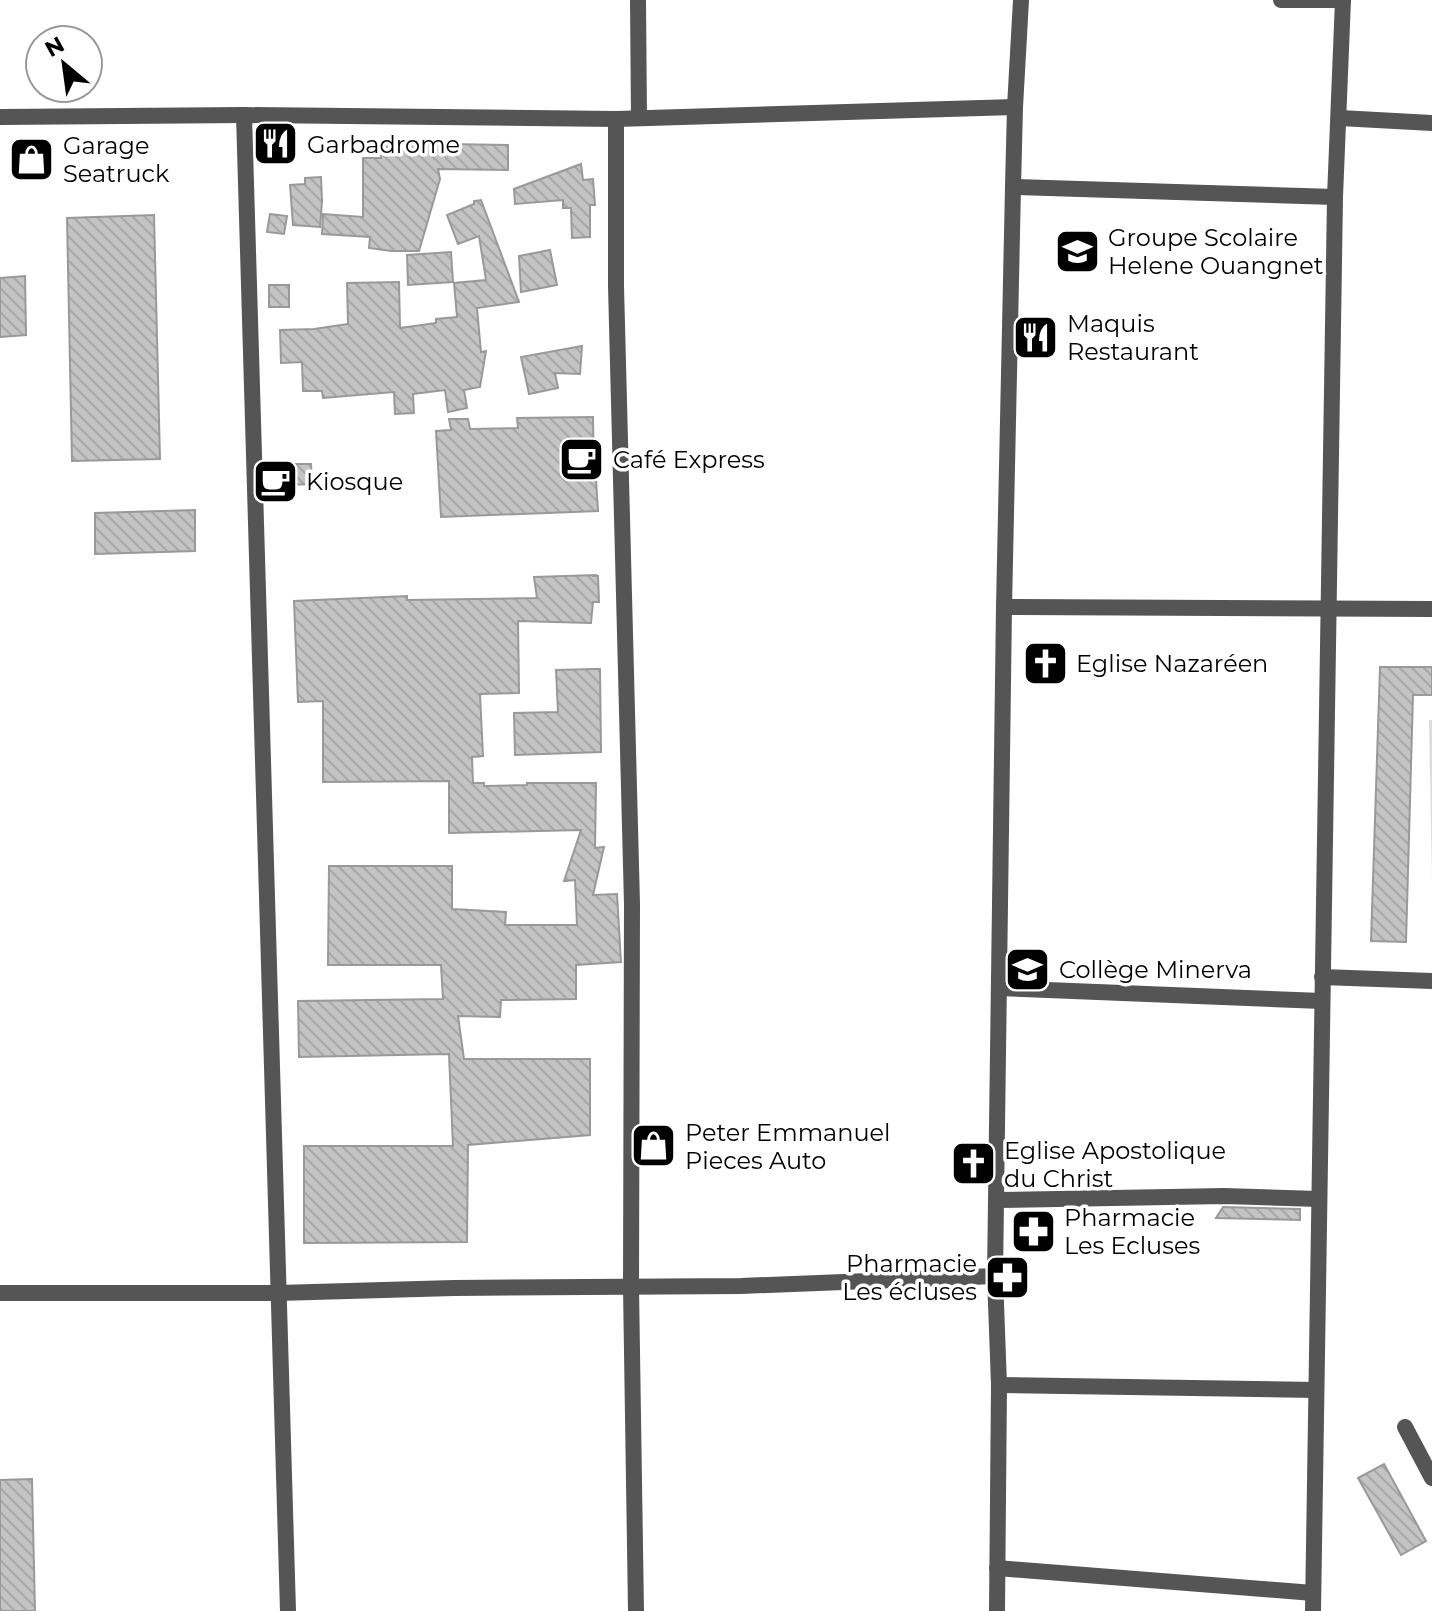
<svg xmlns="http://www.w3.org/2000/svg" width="1432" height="1611" viewBox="0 0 1432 1611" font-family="Montserrat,sans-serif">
  <defs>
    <pattern id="building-back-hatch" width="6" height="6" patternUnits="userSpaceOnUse" patternTransform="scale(2)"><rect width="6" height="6" fill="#c4c4c4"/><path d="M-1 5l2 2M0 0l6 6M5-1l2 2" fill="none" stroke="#a7a7a7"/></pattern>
  </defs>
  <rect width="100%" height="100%" fill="#fff"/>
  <polygon fill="#dcdcdc" points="1429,720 1432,720 1432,882"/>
  <g fill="url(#building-back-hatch)" stroke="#999" stroke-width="2">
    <polygon points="382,143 508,145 508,170 438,169 440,179 419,251 391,251 369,248 370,237 322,234 323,214 363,217 363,158 381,158"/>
    <polygon points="581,164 583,180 593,179 595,205 590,205 590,237 572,238 571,208 563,208 563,200 515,204 514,189"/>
    <polygon points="321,177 322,201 320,227 293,225 290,185 305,184 305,178"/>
    <polygon points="481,200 519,302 477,308 481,352 486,351 480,387 464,390 467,408 448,412 445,390 413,394 414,413 395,414 394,392 323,398 322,391 303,391 302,362 281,363 280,330 314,329 348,324 347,283 399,282 400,328 436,323 436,319 457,317 454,283 486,280 479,236 458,244 447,215 474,204 474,201"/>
    <polygon points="270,214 287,216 284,234 267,232"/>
    <polygon points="154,215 160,459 72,461 67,218"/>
    <polygon points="550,250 557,285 521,292 519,256"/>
    <polygon points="451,252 453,282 408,285 407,255"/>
    <polygon points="25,276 26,335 0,337 0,278"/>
    <rect x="269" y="285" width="20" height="22"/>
    <polygon points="582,346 580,374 555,373 558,388 529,394 521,357"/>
    <polygon points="593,417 594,480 596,480 598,511 441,517 436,431 451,430 449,419 468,419 470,429 518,428 517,418"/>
    <polygon points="289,464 311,464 312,484 288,485"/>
    <polygon points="195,510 195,551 95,554 95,513"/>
    <polygon points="595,575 594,576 598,576 599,602 593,602 591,623 518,621 519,693 480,694 483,756 472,757 473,783 484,783 484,786 527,785 527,783 596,783 595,848 604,847 593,895 617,894 621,962 576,965 576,999 501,1000 500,1017 458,1016 464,1059 590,1059 590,1135 468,1145 467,1242 304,1243 304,1146 453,1146 449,1054 299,1057 298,1001 443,999 441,965 328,965 329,866 452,866 452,909 506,912 505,925 577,925 575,880 564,881 581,830 449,833 449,781 323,782 323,701 298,702 294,601 407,596 407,600 537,598 534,577"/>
    <polygon points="1380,667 1432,667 1432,695 1413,695 1406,942 1371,941"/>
    <polygon points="593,669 600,669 601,752 515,755 514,713 558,712 556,670"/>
    <polygon points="1223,1207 1300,1209 1300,1220 1216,1218"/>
    <polygon points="1384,1464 1426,1541 1401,1555 1358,1478"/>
    <polygon points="32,1479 35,1611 0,1611 0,1480"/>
  </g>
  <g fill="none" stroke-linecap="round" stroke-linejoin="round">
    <g stroke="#555" stroke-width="16">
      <polyline points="638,0 639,118"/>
      <polyline points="1281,0 1343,0"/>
      <polyline points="244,115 288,1611"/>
      <polyline points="0,117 244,115 616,119 1015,107"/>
      <polyline points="1340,118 1432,123"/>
      <polyline points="616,119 616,286 632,904 631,1287 636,1611"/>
      <polyline points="1013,187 1335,197"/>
      <polyline points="1004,607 1432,609"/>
      <polyline points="1322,977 1432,981"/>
      <polyline points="999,988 1322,1001"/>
      <polyline points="997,1200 1224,1196 1319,1199"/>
      <polyline points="0,1293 278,1293 454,1288 741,1286 995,1276"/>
      <polyline points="999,1385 1316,1390"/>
      <polyline points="1405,1427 1432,1478"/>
      <polyline points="997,1568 1313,1593"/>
      <polyline points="997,1611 999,1385 995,1276 1004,607 1013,187 1015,107 1021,0"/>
      <polyline points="1313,1611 1335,197 1343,0"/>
    </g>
  </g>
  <defs>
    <symbol id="restaurant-square" viewBox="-11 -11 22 22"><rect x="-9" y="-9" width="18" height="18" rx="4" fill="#000" stroke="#fff"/><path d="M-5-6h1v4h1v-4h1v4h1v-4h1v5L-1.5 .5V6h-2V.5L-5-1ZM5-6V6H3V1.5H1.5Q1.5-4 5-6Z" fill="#fff"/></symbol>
    <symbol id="shop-square" viewBox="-11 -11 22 22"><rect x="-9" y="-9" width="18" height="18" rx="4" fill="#000" stroke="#fff"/><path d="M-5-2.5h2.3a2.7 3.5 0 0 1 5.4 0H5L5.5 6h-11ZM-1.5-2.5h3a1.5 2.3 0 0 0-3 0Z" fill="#fff"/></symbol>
    <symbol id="school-square" viewBox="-11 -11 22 22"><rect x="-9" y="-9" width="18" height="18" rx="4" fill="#000" stroke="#fff"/><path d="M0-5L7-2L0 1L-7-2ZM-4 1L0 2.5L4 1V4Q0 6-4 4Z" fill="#fff"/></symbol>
    <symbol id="cafe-square" viewBox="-11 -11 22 22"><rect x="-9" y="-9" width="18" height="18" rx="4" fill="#000" stroke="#fff"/><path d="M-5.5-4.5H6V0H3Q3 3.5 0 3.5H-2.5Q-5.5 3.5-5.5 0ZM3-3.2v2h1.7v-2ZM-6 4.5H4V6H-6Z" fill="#fff"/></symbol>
    <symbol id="church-square" viewBox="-11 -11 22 22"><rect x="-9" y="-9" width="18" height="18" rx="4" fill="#000" stroke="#fff"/><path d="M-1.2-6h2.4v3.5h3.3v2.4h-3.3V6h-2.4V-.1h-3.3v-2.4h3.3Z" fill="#fff"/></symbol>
    <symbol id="pharmacy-square" viewBox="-11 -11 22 22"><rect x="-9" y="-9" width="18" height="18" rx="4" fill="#000" stroke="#fff"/><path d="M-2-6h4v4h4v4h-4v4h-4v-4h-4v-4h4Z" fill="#fff"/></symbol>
  </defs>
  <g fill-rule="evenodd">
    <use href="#restaurant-square" x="250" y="118" width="51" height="51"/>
    <use href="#shop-square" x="6" y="134" width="51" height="51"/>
    <use href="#school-square" x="1052" y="226" width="51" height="51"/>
    <use href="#restaurant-square" x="1010" y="312" width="51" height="51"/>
    <use href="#cafe-square" x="556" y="434" width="51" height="51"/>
    <use href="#cafe-square" x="250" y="456" width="51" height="51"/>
    <use href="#church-square" x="1020" y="638" width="51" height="51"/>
    <use href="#school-square" x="1002" y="944" width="51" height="51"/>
    <use href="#shop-square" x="628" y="1120" width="51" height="51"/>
    <use href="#church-square" x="948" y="1138" width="51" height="51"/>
    <use href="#pharmacy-square" x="1008" y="1206" width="51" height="51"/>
    <use href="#pharmacy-square" x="982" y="1252" width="51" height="51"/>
  </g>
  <g text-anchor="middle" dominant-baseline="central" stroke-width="7" stroke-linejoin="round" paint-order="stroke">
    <g font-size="24" fill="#000" stroke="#fff" text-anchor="start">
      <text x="307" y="144">Garbadrome</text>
      <text x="63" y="145">Garage<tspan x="63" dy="28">Seatruck</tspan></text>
      <text x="1108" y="237">Groupe Scolaire<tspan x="1108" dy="28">Helene Ouangnet</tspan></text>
      <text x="1067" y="323">Maquis<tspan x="1067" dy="28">Restaurant</tspan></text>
      <text x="613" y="459">Café Express</text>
      <text x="306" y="481">Kiosque</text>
      <text x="1076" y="663">Eglise Nazaréen</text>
      <text x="1059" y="969">Collège Minerva</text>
      <text x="685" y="1132">Peter Emmanuel<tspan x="685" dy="28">Pieces Auto</tspan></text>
      <text x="1004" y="1150">Eglise Apostolique<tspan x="1004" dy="28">du Christ</tspan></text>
      <text x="1064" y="1217">Pharmacie<tspan x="1064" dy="28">Les Ecluses</tspan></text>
      <text x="977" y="1263" text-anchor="end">Pharmacie<tspan x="977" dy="28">Les écluses</tspan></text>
    </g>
  </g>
  <g transform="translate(64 64) rotate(331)"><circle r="38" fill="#ffffff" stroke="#999999" stroke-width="2"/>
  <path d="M0-6L14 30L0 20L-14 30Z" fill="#000000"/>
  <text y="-12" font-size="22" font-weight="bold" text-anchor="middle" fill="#000000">N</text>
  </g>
</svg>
